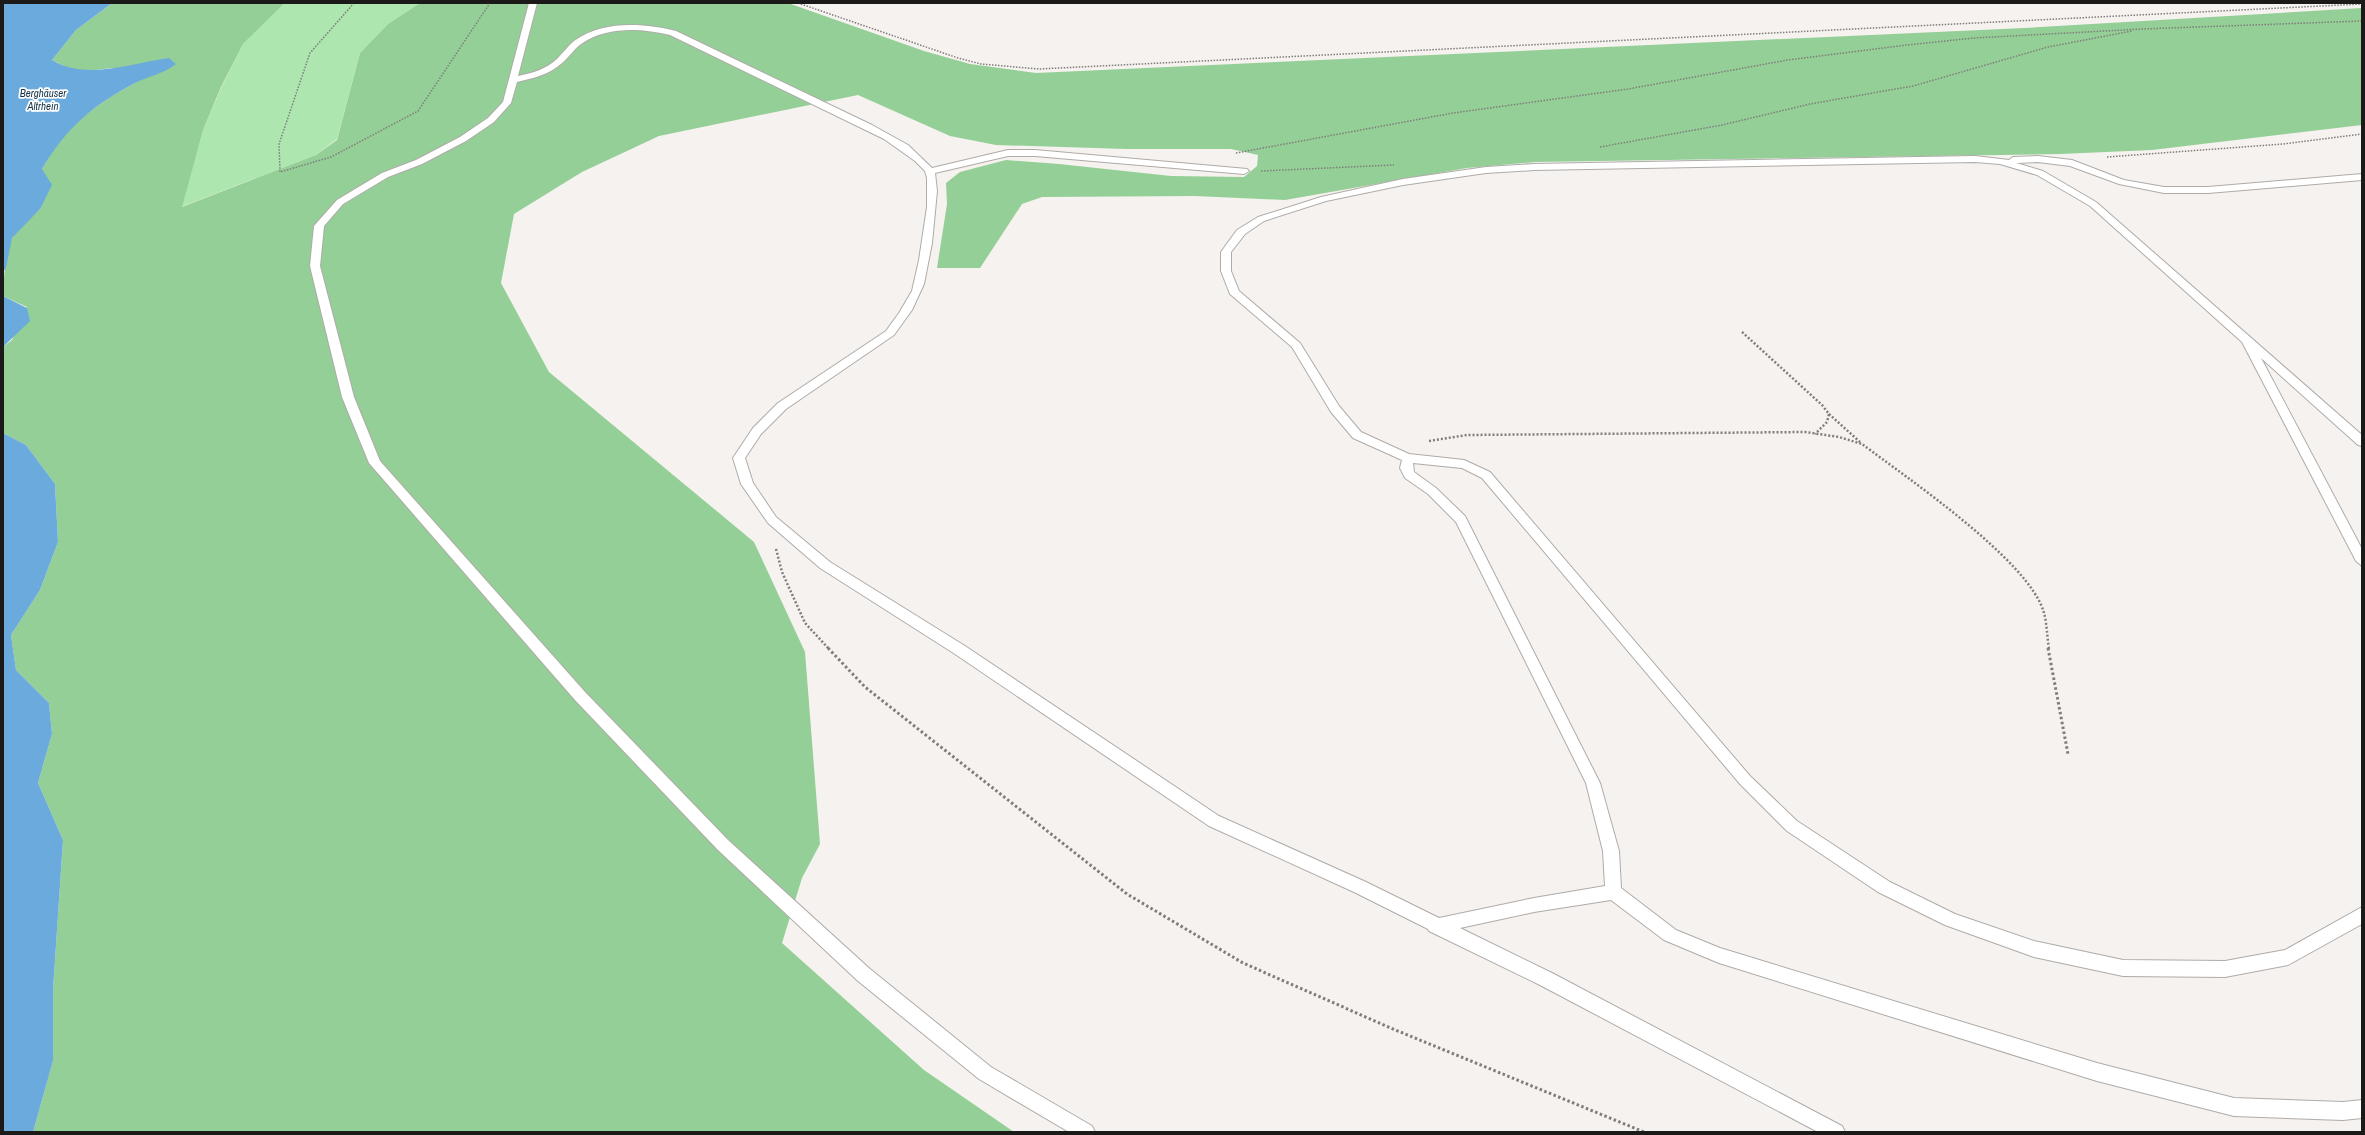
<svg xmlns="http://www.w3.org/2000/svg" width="2365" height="1135" viewBox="0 0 2365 1135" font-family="'Archivo Narrow',sans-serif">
  <rect width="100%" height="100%" fill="#f6f2ef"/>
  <polygon fill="#ade7af" points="285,3 420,3 388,24 360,53 337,139 316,155 181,207 203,130 221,88 243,44"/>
  <path fill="#94cf97" d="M112,3H285L243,44L221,87L203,130L182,207L316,155L337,140L360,53L388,24L420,3H788L924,51L970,64L1036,73L2024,28L2362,8V125L2152,150L2060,154L1536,162L1467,168L1285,200L1195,196L1042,197L1022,204L980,268H937L947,204L946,183L960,172L1006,160L1059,164L1171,176L1244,177L1257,166L1258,155L1231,149H1126L996,145L950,136L858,95L659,136L582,172L514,214L501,283L549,372L754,542L805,652L820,844L802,878L782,943L924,1070L1014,1132H33L53,1061V990L63,840L38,783L52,734L49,703L16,670L11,635L40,590L58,542L55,484L26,445L3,433V347L12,340L27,307L3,296C3,283 6,249 12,238C17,228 32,217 40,209L42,169L56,145L78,120L113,95L137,82L113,68L85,71L68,68L52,60L76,30Z"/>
  <g fill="#6aaadd">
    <path d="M3,3H112L76,30L52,60C87,81 131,63 169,58L176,64C163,74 149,76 135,83C93,105 66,128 42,169L52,185L40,209L12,238L6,268L3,272Z"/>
    <polygon points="3,296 27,308 30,321 3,347"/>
    <polygon points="3,433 26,445 55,484 58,542 40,590 11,635 16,670 49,703 52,734 38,783 63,840 53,990 53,1061 33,1132 3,1132"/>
  </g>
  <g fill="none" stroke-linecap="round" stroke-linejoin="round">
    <defs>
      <path id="lane" d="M529,3H537L518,76C533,73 546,69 557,59C563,53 568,46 574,41C603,20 644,23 676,31L872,125L908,145L932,168L1008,150H1035L1247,169L1249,171L1244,174L1035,156H1008L935,173L937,191L932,243L924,284L912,310L894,335L786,409L761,434L745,458L753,483L776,517L830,562L965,646L1219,816L1366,882L1439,918L1534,898L1605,886L1603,851L1586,783L1456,522L1428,494L1405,478L1400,468L1402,460L1353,438L1331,412L1292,347L1230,294L1221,271V252L1237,230L1258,217L1321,197L1403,179L1486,167L1534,164L1975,156L2009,160L2013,157L2038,156L2072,160L2124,180L2164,187H2208L2362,174V180L2208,193H2164L2119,184L2070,166L2038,162L2016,163L2043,171L2096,202L2362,435V446L2358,445L2261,358L2362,549V566L2356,561L2242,342L2090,206L2037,175L2000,164L1975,162L1534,170L1486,173L1403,185L1326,201L1264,221L1245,234L1231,252V271L1239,291L1300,343L1339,406L1361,432L1409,454L1464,460L1490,472L1750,776L1797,821L1890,882L1955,914L2034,941L2123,960L2225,961L2285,950L2362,907V924L2288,965L2225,977L2123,976L2034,957L1945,925L1878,892L1787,831L1740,784L1482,478L1462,468L1413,463L1414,472L1436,488L1465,516L1600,783L1619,851L1621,888L1676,930L1720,948L2097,1063L2234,1098L2343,1102L2362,1100V1118L2343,1120L2234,1116L2097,1081L1719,963L1664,940L1611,900L1534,912L1460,928L1552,973L1842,1126L1845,1132H1818L1540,985L1429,931L1428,929L1354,892L1209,826L955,654L820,568L768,523L741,484L733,458L753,428L778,403L886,331L899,313L912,291L919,260L927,207V178L925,171L915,161L884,139L670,35C642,28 606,26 581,44C574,49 569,57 562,63C549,75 533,78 517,82L511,103L494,122L466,141L422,164L388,177L343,204L324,226L320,266L354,397L380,461L585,692L728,840L870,969L991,1067L1092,1126L1095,1132H1069L979,1079L858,981L718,850L575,700L369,463L342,397L310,266L314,226L337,200L382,173L416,160L460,137L488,118L503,102Z"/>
    </defs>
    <use href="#lane" stroke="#afaba8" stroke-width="2"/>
    <g stroke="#7f7d7b" stroke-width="1.5" stroke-dasharray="1.5 1.5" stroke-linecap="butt">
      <polyline points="354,3 310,53 279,144 280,172 331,157 418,111 490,3"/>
      <polyline points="798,3 958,58 981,64 1039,69 2362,4"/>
      <polyline points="1600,147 1722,125 1810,104 1913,86 2048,47 2132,31"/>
      <polyline points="1236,153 1453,113 1628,89 1788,60 1907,45 1974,38 2142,29 2362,21"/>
      <polyline points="2107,157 2283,144 2362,134"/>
      <polyline points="1261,171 1394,165"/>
    </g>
    <g stroke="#7f7d7b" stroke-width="2.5" stroke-dasharray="2 2" stroke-linecap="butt">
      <polyline points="1742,332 1822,405 1829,414 1827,422 1815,434"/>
      <polyline points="1829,414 1860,442"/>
      <path d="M1429,441L1467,435L1805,432L1839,437L1862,444C1907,478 2030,561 2044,613C2047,624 2047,637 2049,649"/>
      <polyline points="776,549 782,572 805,623 829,649"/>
    </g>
    <g stroke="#7f7d7b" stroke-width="3" stroke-dasharray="2.5 2.5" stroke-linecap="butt">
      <polyline points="828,648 865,687 1127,894 1243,963 1393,1029 1644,1132"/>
      <polyline points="2048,648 2068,754"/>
    </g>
    <use href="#lane" fill="#fff" fill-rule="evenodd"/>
  </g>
  <g text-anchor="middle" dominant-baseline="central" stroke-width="3.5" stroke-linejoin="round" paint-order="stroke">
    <g font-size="11" font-style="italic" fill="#143146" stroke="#fff">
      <text x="43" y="93">Berghäuser<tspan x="43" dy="13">Altrhein</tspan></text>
    </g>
  </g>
  <rect width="2365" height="1135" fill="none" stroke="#1b1a19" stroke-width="8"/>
</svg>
